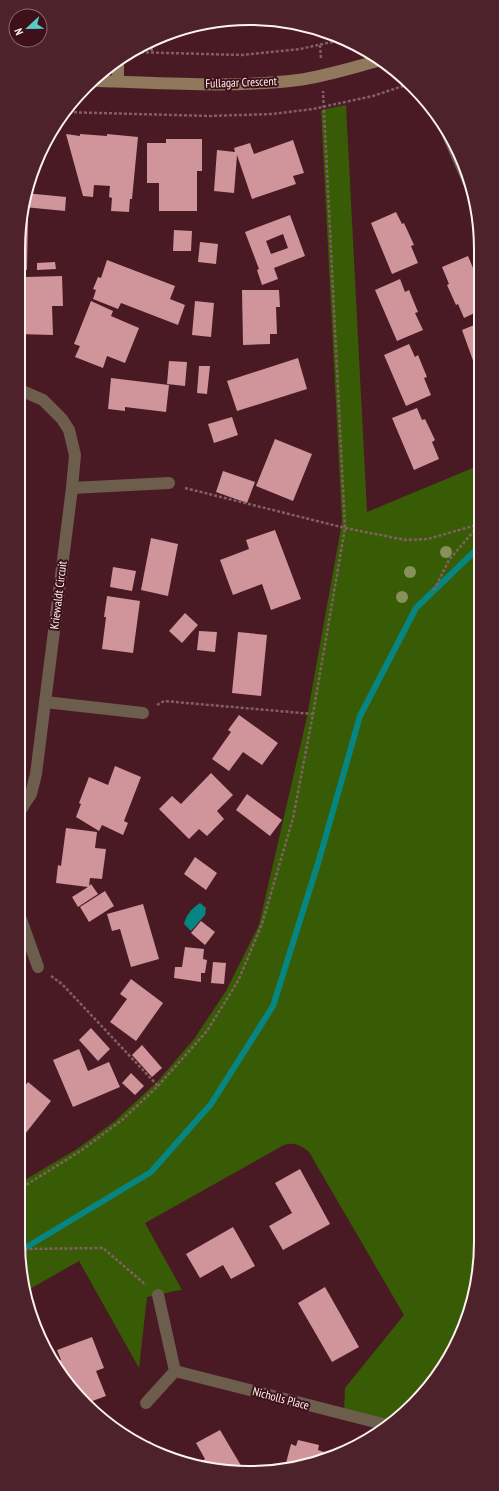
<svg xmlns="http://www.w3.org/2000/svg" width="499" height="1491" viewBox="0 0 499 1491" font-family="'PT Sans Narrow',sans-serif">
  <rect width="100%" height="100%" fill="#491a23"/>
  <path fill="#385c05" d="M346,105L367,512L480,465L481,1241L473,1301L442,1370L387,1425L344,1414L345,1388L404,1315L309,1152C300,1145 295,1142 284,1145L145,1223L182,1290C170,1291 160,1295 147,1297L139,1368L79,1261L28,1290L18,1241V1184L77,1149L115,1121L158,1081L194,1039L226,991L259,925L307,717L342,522L321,110Z"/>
  <path fill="#058683" d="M200,903L206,908L205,915L191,931L184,924C186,915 192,908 200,903Z"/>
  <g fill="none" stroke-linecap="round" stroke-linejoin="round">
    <polyline stroke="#058683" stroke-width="6" points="20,1251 151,1172 211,1104 273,1006 319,860 360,716 416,608 480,546"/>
  </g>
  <g fill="#d0949b" fill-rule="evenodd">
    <polygon points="66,134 80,136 80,134 107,136 107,134 138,137 132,199 130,199 129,212 111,211 112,198 109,197 110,186 94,185 93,197 83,196"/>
    <polygon points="166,139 202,139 202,171 197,171 197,211 159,211 159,183 147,183 147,143 166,143"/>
    <polygon points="293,140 304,173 293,176 296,184 252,199 237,155 234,193 214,191 217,150 235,152 234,148 250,143 254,154"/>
    <polygon points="25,193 66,197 65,211 24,207"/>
    <polygon points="396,212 402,224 404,223 414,245 411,246 418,263 392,274 371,223"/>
    <path d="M290,215L305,256L274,268L278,279L262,285L257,270L259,269L245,232ZM283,234L288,248L271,254L266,241Z"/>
    <polygon points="22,220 28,220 27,270 18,270 18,250"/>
    <polygon points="174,230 192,231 191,251 173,251"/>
    <polygon points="200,242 218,244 216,264 198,262"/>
    <polygon points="468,256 479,282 479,311 464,318 458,304 456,305 447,285 449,284 442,267"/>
    <polygon points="107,260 175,286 170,299 185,305 178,325 121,303 118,309 93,299 96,290 93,289 98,277 101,278"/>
    <polygon points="55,262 56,269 37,270 37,263"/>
    <polygon points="62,276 63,306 52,306 53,335 18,334 18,292 26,292 26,277"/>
    <polygon points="400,279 405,292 409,290 418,312 415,313 423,330 397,341 375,290"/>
    <polygon points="242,290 279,290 280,307 276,307 277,334 270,334 270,344 243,345"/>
    <polygon points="91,301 113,311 111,316 139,328 125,363 107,356 103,368 75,357 80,346 74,344"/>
    <polygon points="195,301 214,303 211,337 192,335"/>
    <polygon points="479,323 479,370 477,365 475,366 462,330"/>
    <polygon points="409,344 415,357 418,355 427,377 424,378 431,395 406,406 384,355"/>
    <polygon points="298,358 307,389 237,411 227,381"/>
    <polygon points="169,361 187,362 185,386 167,384"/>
    <polygon points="199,366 210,366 207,394 197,393"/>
    <polygon points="111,378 169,385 166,412 125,407 125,411 108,409"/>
    <polygon points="417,408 422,420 425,419 435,440 432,442 439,459 414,470 392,418"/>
    <polygon points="232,417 238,435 214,443 208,424"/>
    <polygon points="275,439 312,454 293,501 256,486"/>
    <polygon points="223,471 255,482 247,503 216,492"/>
    <polygon points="275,530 301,599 271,610 262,584 233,595 220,560 249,549 246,540"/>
    <polygon points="151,538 178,544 168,596 141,590"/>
    <polygon points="113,567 136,571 132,591 110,587"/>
    <polygon points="107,596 140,601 133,653 102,649 106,617 104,617"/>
    <polygon points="185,613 198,625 182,643 169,631"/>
    <polygon points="199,631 217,632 215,652 197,650"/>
    <polygon points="238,632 267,635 261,696 232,693"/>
    <polygon points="239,715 278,743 262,765 243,752 229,771 212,759 231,732 228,730"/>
    <polygon points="115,766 141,777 124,821 128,823 123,835 102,825 99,831 76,817 81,804 79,803 89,777 108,785"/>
    <polygon points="211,773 233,795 217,811 224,819 207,836 199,829 189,839 159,809 172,796 181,804"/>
    <polygon points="247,794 282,820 270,836 236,810"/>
    <polygon points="66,828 97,832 95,848 106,849 102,879 90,878 89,886 91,884 98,894 78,907 72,897 88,887 56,883 58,865 61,866"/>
    <polygon points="195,857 217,873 206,890 184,874"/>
    <polygon points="105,891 114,906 89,922 80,907"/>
    <polygon points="143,904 159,959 131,967 120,929 112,931 107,914"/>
    <polygon points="201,921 215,932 205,945 191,933"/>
    <polygon points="185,947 204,949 203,959 207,960 205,973 201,973 201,982 174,978 175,967 182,967"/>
    <polygon points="213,962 226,963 224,984 211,983"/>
    <polygon points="131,979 163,1003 136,1041 110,1022 127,999 120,994"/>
    <polygon points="91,1028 110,1049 98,1061 79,1040"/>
    <polygon points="142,1045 162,1068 152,1077 132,1055"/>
    <polygon points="79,1049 88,1071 109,1062 120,1087 73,1107 53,1060"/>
    <polygon points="131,1073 144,1086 135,1095 122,1083"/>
    <polygon points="28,1082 51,1101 18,1143 18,1095"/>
    <polygon points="300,1169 330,1224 283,1250 269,1226 292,1213 275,1183"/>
    <polygon points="233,1227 255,1266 231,1279 223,1265 200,1278 186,1254"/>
    <polygon points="325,1287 359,1347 332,1362 298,1303"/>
    <polygon points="92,1337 104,1368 96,1371 106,1396 87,1403 76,1394 56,1362 61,1360 57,1350"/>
    <polygon points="220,1430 243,1469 220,1471 197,1464 205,1459 196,1443"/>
    <polygon points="298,1440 319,1445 318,1450 330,1454 330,1456 309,1465 285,1467 291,1444 296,1446"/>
    <polygon points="150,1441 156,1452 147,1449 142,1445"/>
  </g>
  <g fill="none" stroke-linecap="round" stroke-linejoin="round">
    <g stroke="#835f65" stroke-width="2.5" stroke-dasharray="3 2" stroke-linecap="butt">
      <polyline points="151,43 152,53"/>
      <polyline points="320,45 321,59"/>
      <polyline points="131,52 242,55 300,49 341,40"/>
      <polyline points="64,112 209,116 272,114 313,109 373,96 409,84"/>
      <polyline points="185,488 345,528 406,540 428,539 480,524"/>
      <polyline points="434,590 449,560 479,525"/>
      <polyline points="157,705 164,701 313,714"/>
      <polyline points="51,976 62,984 158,1086"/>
      <polyline points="18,1190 82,1150 122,1120 158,1086 207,1031 238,981 262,924 293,818 313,714 345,528 323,91"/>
      <polyline points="20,1251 23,1249 103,1248 146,1285"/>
    </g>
    <polyline stroke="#6c5d4c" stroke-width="11" points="447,134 471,189"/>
    <g stroke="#6c5d4c" stroke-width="12">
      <polyline points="18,389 43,400 62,419 69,430 75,455 72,488"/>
      <polyline points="45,702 143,713"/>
      <polyline points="18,814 31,794 36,774 72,488 169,483"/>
      <polyline points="18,911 38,967"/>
      <polyline points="158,1295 175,1371 387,1425"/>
      <polyline points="146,1403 175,1371"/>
    </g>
    <g stroke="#8f785c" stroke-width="12">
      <path d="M98,81C164,83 232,88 298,80C327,76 354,67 381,60"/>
      <polyline points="118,81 118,63"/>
    </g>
  </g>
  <g fill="#879159">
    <circle cx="446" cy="552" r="6"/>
    <circle cx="410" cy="572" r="6"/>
    <circle cx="402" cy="597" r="6"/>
  </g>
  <g text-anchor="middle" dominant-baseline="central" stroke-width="4" stroke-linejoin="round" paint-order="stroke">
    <g font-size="12" fill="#fdf0f1" stroke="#3e1019">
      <text transform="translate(241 82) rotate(-2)">Fullagar Crescent</text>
      <text transform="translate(58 595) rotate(-83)">Kriewaldt Circuit</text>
      <text transform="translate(281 1398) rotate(15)">Nicholls Place</text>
    </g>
  </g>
  <path d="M0 0H499V1491H0ZM249 25H250A224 224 0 0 1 474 249V1242A224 224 0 0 1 250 1466H249A224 224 0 0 1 25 1242V249A224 224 0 0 1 249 25Z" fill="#4d222a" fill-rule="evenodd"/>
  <path fill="none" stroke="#fdf0f1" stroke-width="2" d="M249 25H250A224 224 0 0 1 474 249V1242A224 224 0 0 1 250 1466H249A224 224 0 0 1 25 1242V249A224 224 0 0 1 249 25Z"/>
  <g transform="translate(28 28) rotate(248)"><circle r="19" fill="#3e1019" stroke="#8a6a6f"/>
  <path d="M0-3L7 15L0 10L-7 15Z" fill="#54cdc8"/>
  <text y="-6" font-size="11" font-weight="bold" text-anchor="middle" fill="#fdf0f1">N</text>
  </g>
</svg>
